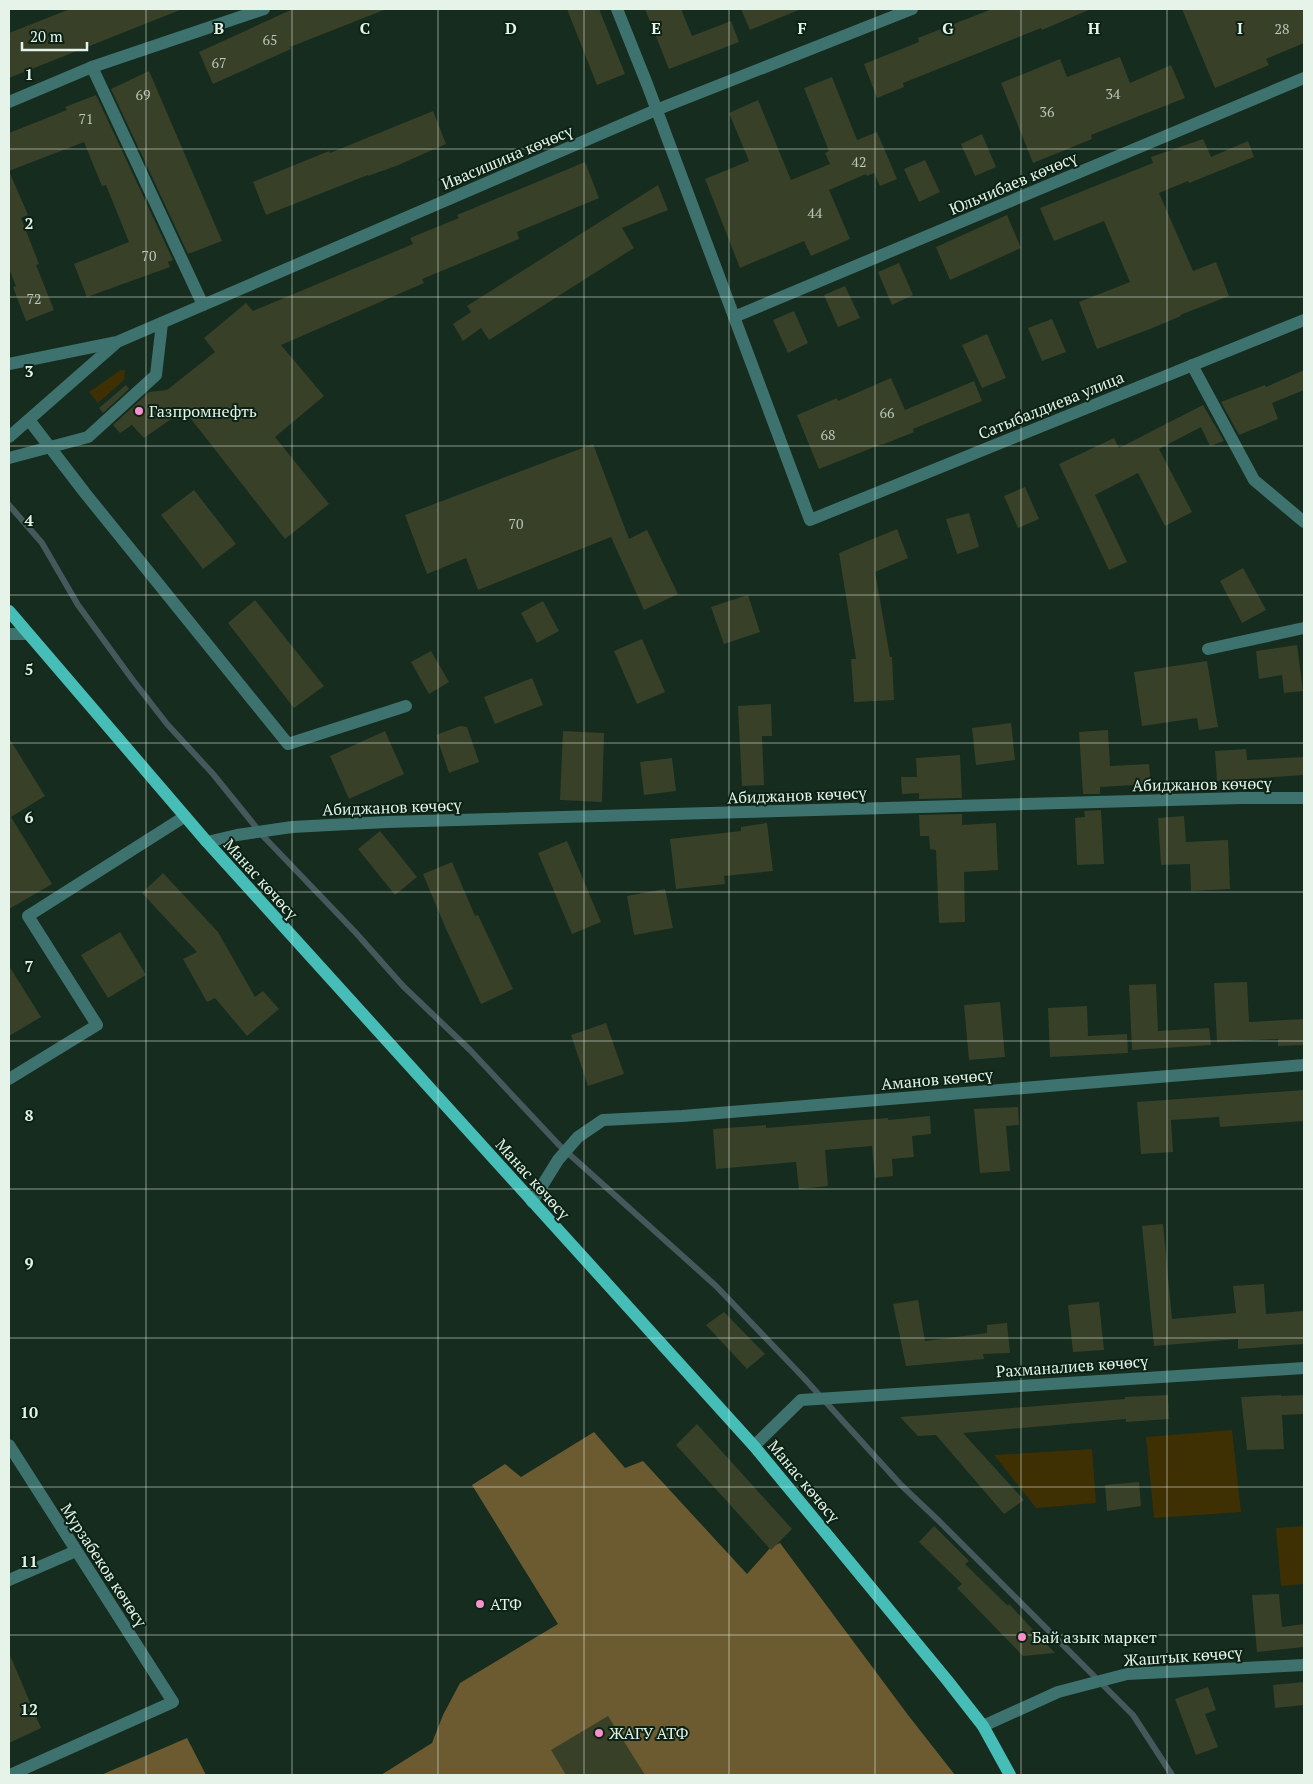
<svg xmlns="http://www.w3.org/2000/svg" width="1313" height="1784" viewBox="0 0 1313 1784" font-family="'PT Serif',serif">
  <rect width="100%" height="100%" fill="#152c1e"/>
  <g fill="#3f3004">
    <polygon points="121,370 125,370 124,380 98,403 89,392"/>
    <polygon points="1232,1430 1241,1512 1154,1518 1146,1437"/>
    <polygon points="1092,1449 1096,1503 1036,1508 994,1455"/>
    <polygon points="1304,1526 1304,1584 1281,1586 1276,1528"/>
  </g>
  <g fill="#6c5b31">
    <polygon points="594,1432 625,1468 643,1461 747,1574 771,1547 780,1543 908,1715 955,1775 381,1775 432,1743 443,1715 460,1683 558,1624 472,1485 505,1464 521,1477"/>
    <polygon points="187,1738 206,1775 101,1775"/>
  </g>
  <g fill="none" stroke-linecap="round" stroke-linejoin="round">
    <polyline stroke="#45595c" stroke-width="6" points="9,505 42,543 78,605 132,679 167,724 213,774 264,837 356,933 403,986 470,1050 559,1145 716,1286 803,1377 901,1485 939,1521 1133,1715 1172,1775"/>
  </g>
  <g fill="#384028">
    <polygon points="70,9 180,9 180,10 9,78 9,33"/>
    <polygon points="293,9 384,10 290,47 291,49 213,84 199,52"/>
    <polygon points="567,9 599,9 625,74 597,85"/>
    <polygon points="645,9 681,9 692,36 731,21 739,42 669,69"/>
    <polygon points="741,9 801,9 750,30"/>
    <polygon points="992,9 1091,9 1042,30 1041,28 903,83 904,87 877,98 864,64 919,42 918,38"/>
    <polygon points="1182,9 1304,9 1304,43 1266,59 1269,65 1215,88"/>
    <polygon points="1120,57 1130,83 1171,65 1185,98 1091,135 1092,139 1033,163 1001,83 1060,59 1067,77"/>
    <polygon points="149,71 222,241 188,254 111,89"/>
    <polygon points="832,77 857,140 877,132 897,179 880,186 874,173 867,176 866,174 829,190 850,239 811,256 804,241 740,268 705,179 749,161 729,113 758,100 791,180 830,164 825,153 829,151 804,88"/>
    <polygon points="96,95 173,260 168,262 170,267 87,297 74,264 129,242 106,185 102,186 84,142 9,171 28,215 21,218 39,264 36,265 54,310 26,321 13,287 16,286 9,269 9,133 67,110 65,107"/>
    <polygon points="433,111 446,144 396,166 368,176 368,175 266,215 253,182 329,151 330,153"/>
    <polygon points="982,134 996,167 975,176 961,144"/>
    <polygon points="1203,139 1211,157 1248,141 1254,157 1189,183 1188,181 1159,193 1193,271 1216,262 1229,296 1180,315 1181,316 1150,329 1097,349 1079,302 1130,282 1104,221 1054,241 1040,208 1153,163 1151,157"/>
    <polygon points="925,160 940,192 919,202 904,169"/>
    <polygon points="585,162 599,198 517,232 519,239 422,279 424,283 281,345 324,396 275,437 329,504 285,539 184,410 144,438 132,425 120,433 113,425 149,392 167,390 215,352 204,338 246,303 253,311 413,244 410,238 459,218 457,215"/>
    <polygon points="658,185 668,210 622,228 634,248 489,340 481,328 463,341 453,324 471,312 467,306"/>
    <polygon points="1007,215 1021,248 950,280 936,247"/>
    <polygon points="899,263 913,295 892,305 878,272"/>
    <polygon points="845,286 860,318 838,327 824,295"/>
    <polygon points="794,311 808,343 788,353 773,320"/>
    <polygon points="1052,319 1066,352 1042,361 1028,328"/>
    <polygon points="987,334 1006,378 982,388 962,345"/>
    <polygon points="1304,370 1304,390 1272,403 1278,419 1239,435 1221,402 1265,385 1266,387"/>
    <polygon points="891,378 905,410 974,381 982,401 913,429 914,432 882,445 882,444 819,469 797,415 837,398 838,401"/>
    <polygon points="126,385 129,389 103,413 99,408"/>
    <polygon points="1203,405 1224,441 1210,446 1201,427 1159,449 1192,512 1165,526 1138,473 1095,495 1127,562 1109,570 1059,464 1114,438 1119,448"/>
    <polygon points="593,444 629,539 647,530 678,594 644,610 611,537 478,590 466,558 427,574 405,515"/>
    <polygon points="1025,487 1039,519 1018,528 1004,496"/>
    <polygon points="194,490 236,544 203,569 161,515"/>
    <polygon points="969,513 979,547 957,554 946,519"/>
    <polygon points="897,529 908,558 875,572 890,657 892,657 894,700 854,702 851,659 856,659 839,553"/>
    <polygon points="1243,568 1266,610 1242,623 1220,581"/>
    <polygon points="748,595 760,632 724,644 711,607"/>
    <polygon points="255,600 324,686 294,708 228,623"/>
    <polygon points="543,601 559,631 537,643 521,613"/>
    <polygon points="642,639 665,692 637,704 614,651"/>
    <polygon points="1297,645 1303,691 1284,693 1282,675 1259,679 1256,651"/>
    <polygon points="431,651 449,682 429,694 411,662"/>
    <polygon points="1207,661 1218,727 1199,730 1197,718 1142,726 1134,672"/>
    <polygon points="532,678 543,705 495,724 484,697"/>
    <polygon points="771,704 772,736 762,736 764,785 742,786 738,706"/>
    <polygon points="1011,723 1015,760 976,765 972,728"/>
    <polygon points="460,726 467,727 479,762 449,773 436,735"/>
    <polygon points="1108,730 1110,766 1149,764 1151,784 1100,787 1100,794 1083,794 1079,732"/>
    <polygon points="385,731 404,774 349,799 330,756"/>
    <polygon points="563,731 604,733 602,802 560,800"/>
    <polygon points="9,738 45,796 11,817 52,884 9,909"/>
    <polygon points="1246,749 1247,760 1304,757 1304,775 1217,781 1215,751"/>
    <polygon points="960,755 962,798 919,799 919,793 902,794 901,777 917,777 916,758"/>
    <polygon points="672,758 676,791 644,795 640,762"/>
    <polygon points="1101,810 1104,864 1077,865 1075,818 1085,817 1084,811"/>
    <polygon points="962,814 962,825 996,823 998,870 964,872 965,922 939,923 936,850 930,849 929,836 920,836 919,815"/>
    <polygon points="1184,816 1186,842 1228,840 1230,889 1191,891 1190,864 1161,865 1158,818"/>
    <polygon points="767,823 773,871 724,876 725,884 676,889 670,839 741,831 741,827"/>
    <polygon points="380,831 417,877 395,895 358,849"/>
    <polygon points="567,841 601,922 572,934 538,853"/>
    <polygon points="452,862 475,916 478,915 513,989 481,1004 446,929 423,874"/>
    <polygon points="163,873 218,932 255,997 263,991 279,1009 247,1036 215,998 207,1002 183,959 197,952 142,893"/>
    <polygon points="665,889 673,928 634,935 627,896"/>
    <polygon points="120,932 146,975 108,998 81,955"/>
    <polygon points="9,966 41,1017 9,1036"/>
    <polygon points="1247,982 1249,1022 1304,1019 1304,1045 1278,1046 1278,1039 1217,1042 1214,983"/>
    <polygon points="1156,984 1158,1031 1209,1028 1211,1045 1132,1050 1129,985"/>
    <polygon points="1000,1002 1005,1057 969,1060 964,1005"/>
    <polygon points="1087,1006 1088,1036 1127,1034 1128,1053 1050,1057 1048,1008"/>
    <polygon points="606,1023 624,1074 588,1086 571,1035"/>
    <polygon points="1304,1090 1304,1121 1220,1127 1219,1117 1171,1120 1173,1152 1141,1154 1137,1102"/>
    <polygon points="1018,1107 1019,1125 1006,1126 1010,1171 980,1173 974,1109"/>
    <polygon points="930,1116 931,1134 912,1136 914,1157 892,1159 893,1176 875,1178 872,1146 825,1150 828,1186 799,1189 796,1162 716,1169 713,1129 766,1125 766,1128 888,1118 888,1120"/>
    <polygon points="1163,1224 1172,1319 1236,1313 1233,1286 1264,1284 1266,1314 1304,1311 1304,1344 1238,1349 1238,1339 1154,1346 1142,1226"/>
    <polygon points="918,1300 925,1341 987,1333 987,1325 1007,1323 1010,1353 983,1354 984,1359 906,1366 893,1304"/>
    <polygon points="1099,1302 1104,1350 1073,1352 1068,1305"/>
    <polygon points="724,1312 765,1354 747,1369 706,1325"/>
    <polygon points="1168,1395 1169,1419 1126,1422 1126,1419 963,1433 1024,1500 1004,1514 936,1435 918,1436 900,1417 1125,1399 1125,1397"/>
    <polygon points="1281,1395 1281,1396 1304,1395 1304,1414 1282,1415 1284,1449 1247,1450 1241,1397"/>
    <polygon points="697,1424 792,1529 771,1550 676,1445"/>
    <polygon points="1139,1482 1141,1506 1107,1511 1105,1485"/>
    <polygon points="934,1526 969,1561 965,1564 1008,1606 1009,1604 1055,1653 1023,1656 957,1588 962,1584 919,1542"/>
    <polygon points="1279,1594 1282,1627 1304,1624 1304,1647 1257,1652 1252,1595"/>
    <polygon points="9,1653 41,1728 9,1743"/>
    <polygon points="1304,1682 1304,1705 1275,1708 1273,1685"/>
    <polygon points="1208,1687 1216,1710 1205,1714 1218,1747 1196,1755 1175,1699"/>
    <polygon points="608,1716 645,1775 566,1775 551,1750"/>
  </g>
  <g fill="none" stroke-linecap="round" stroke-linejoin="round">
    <g stroke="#3e726e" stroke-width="12">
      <polyline points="617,9 647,84 810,520 1304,320"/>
      <polyline points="92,67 203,305"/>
      <polyline points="9,102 92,67 264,9"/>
      <polyline points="734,317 1304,78"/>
      <polyline points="9,364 117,342 656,110 912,9"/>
      <polyline points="1192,365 1254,480 1304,522"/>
      <polyline points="29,420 85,493 288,744 406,706"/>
      <polyline points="9,437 115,344"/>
      <polyline points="9,458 88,437 156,375 162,323"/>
      <polyline points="9,634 28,634"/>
      <polyline points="1208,649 1304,628"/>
      <polyline points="207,842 237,835 292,827 387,822 1242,798 1304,798"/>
      <polyline points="9,1079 97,1025 28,916 184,817"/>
      <polyline points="532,1202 558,1160 578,1137 603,1120 682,1116 1304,1065"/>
      <polyline points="9,1445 173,1702 10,1775"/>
      <polyline points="754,1446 801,1400 1304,1368"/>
      <polyline points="9,1580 76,1551"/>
      <polyline points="983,1726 1058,1692 1127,1674 1304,1665"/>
    </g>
    <polyline stroke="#46bdb7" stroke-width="12" points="9,611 207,842 754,1446 947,1680 983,1726 1010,1775"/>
  </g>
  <path fill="none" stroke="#e5f3e9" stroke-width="1" stroke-opacity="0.55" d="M146,9V1775M292,9V1775M438,9V1775M584,9V1775M729,9V1775M875,9V1775M1021,9V1775M1167,9V1775M9,149H1304M9,297H1304M9,446H1304M9,595H1304M9,743H1304M9,892H1304M9,1041H1304M9,1189H1304M9,1338H1304M9,1487H1304M9,1635H1304"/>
  <g fill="#f890cb" stroke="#0b2215" stroke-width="2">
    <circle cx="139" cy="411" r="5"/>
    <circle cx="480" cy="1604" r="5"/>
    <circle cx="1022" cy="1637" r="5"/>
    <circle cx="599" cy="1733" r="5"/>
  </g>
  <g text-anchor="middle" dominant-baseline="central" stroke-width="4" stroke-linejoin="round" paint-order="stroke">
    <g font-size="14" fill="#bac6b9">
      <text x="1282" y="28">28</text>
      <text x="270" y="39">65</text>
      <text x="219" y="62">67</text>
      <text x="1113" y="93">34</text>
      <text x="143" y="94">69</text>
      <text x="1047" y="111">36</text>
      <text x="86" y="118">71</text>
      <text x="859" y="161">42</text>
      <text x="815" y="212">44</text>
      <text x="149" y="255">70</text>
      <text x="34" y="298">72</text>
      <text x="887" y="412">66</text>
      <text x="828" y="434">68</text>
      <text x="516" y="523">70</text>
    </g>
    <g font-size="16" fill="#e5f3e9" stroke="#0b2215">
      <text transform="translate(507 157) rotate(-23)">Ивасишина көчөсү</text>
      <text transform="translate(1013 183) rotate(-23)">Юльчибаев көчөсү</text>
      <text transform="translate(1051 405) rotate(-22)">Сатыбалдиева улица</text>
      <text transform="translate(1202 784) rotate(-1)">Абиджанов көчөсү</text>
      <text transform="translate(797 795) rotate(-2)">Абиджанов көчөсү</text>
      <text transform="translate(392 807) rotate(-2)">Абиджанов көчөсү</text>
      <text transform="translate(261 879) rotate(48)">Манас көчөсү</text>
      <text transform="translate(937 1079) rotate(-5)">Аманов көчөсү</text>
      <text transform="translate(533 1179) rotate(48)">Манас көчөсү</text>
      <text transform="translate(1072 1366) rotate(-4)">Рахманалиев көчөсү</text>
      <text transform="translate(804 1481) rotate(50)">Манас көчөсү</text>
      <text transform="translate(104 1565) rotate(57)">Мурзабеков көчөсү</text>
      <text transform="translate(1183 1656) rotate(-4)">Жаштык көчөсү</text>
    </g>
    <g font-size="16" fill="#e5f3e9" stroke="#0b2215" text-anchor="start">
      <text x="149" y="411">Газпромнефть</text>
      <text x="490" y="1604">АТФ</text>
      <text x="1032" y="1637">Бай азык маркет</text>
      <text x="609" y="1733">ЖАГУ АТФ</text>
    </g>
  </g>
  <g font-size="16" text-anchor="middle" font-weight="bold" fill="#e5f3e9" stroke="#0b2215" stroke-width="4" stroke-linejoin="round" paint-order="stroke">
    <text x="219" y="34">B</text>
    <text x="365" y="34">C</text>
    <text x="511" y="34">D</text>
    <text x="656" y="34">E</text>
    <text x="802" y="34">F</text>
    <text x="948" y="34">G</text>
    <text x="1094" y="34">H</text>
    <text x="1240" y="34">I</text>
    <text x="29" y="80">1</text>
    <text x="29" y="229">2</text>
    <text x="29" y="377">3</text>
    <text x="29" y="526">4</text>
    <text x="29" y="675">5</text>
    <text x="29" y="823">6</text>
    <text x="29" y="972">7</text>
    <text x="29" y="1121">8</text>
    <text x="29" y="1269">9</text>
    <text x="29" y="1418">10</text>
    <text x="29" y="1567">11</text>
    <text x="29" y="1715">12</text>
  </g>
  <rect width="1313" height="1784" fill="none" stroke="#e5f3e9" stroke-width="20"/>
  <path d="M22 42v8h65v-8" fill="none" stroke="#e5f3e9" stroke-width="2.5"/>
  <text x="30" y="42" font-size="15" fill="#e5f3e9" stroke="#0b2215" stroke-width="4" paint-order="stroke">20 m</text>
</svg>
